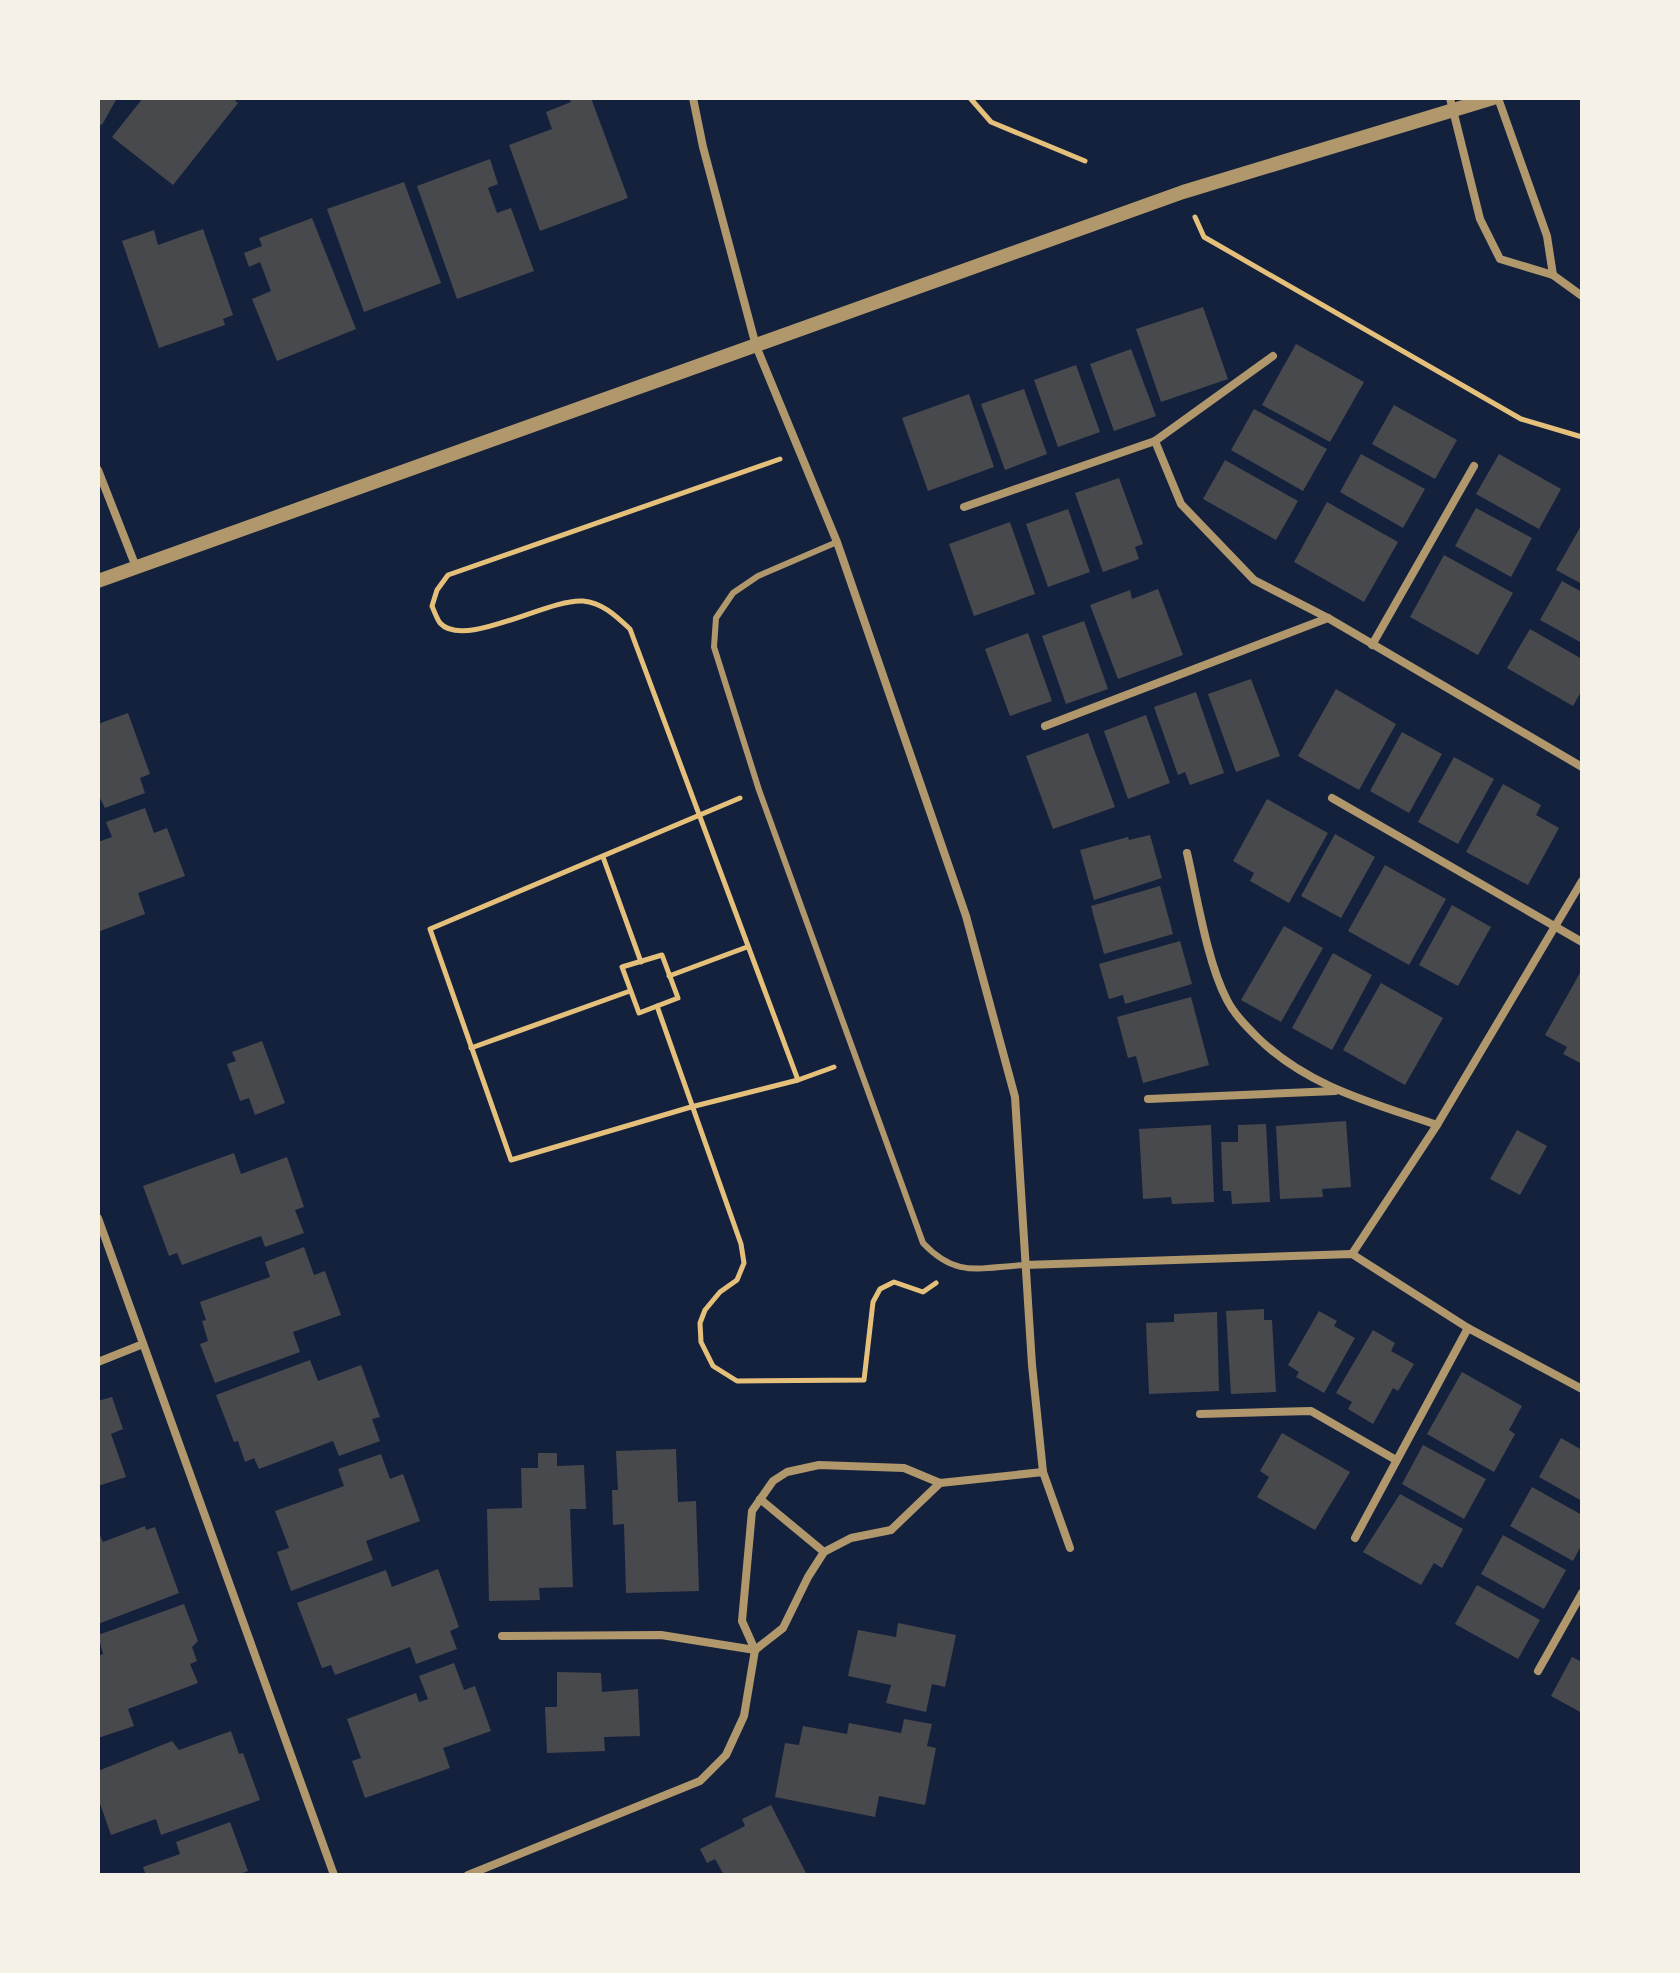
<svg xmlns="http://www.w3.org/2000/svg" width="1680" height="1973" viewBox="0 0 1680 1973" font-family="Figtree,sans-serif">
  <rect width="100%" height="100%" fill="#14213d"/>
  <g fill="#48494c">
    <polygon points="98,98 117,98 102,125 98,123"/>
    <polygon points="143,98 232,98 238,103 173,185 112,137"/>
    <polygon points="569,98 591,98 628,198 540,231 509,145 552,129 546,112 571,102"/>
    <polygon points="490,159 498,184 488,188 497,213 511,208 534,271 457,299 417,186"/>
    <polygon points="404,182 441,283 364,312 327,209"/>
    <polygon points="312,218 356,329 277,361 252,299 271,291 260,262 249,267 244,253 262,246 259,238"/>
    <polygon points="203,229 233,315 223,319 225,325 159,348 122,241 154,230 158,245"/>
    <polygon points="1203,307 1228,379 1161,402 1136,329"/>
    <polygon points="1296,344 1364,382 1330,442 1262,405"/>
    <polygon points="1131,349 1156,416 1114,431 1090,364"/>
    <polygon points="1076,365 1100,432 1058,447 1034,380"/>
    <polygon points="1024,389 1047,454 1005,470 981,404"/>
    <polygon points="969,394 994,467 928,491 902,418"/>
    <polygon points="1394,405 1457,440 1435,479 1372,444"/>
    <polygon points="1254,409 1327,449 1303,491 1231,450"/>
    <polygon points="1361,454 1425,489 1403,528 1340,492"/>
    <polygon points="1499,454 1561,489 1539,529 1476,494"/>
    <polygon points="1225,460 1298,501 1276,540 1203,499"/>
    <polygon points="1119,478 1143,544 1135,547 1139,559 1103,572 1075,493"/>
    <polygon points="1327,502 1398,542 1364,602 1294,562"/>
    <polygon points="1476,508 1532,538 1511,577 1455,546"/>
    <polygon points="1068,509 1090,572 1048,587 1026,524"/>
    <polygon points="1010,522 1035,594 974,616 949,544"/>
    <polygon points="1582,524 1582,584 1556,570"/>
    <polygon points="1444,555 1513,593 1478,655 1410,617"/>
    <polygon points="1562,581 1582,592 1582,643 1540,620"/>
    <polygon points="1158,589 1183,655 1118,679 1090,605 1130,590 1132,599"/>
    <polygon points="1084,621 1108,689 1066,704 1042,636"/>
    <polygon points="1530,629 1582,659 1582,690 1573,706 1507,668"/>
    <polygon points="1028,633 1052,701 1010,716 985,649"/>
    <polygon points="1251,679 1280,756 1236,772 1208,694"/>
    <polygon points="1336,689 1396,724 1359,790 1298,756"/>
    <polygon points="1196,692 1224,773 1190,785 1185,772 1178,775 1154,707"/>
    <polygon points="128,713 150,774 140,778 145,793 105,808 98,794 98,724"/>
    <polygon points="1146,715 1170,783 1128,799 1104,731"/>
    <polygon points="1402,732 1442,754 1409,813 1370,791"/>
    <polygon points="1088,733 1115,807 1053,829 1026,756"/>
    <polygon points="1454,757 1494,779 1458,844 1418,822"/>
    <polygon points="1503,784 1541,805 1536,815 1559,828 1528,885 1466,852"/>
    <polygon points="1267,799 1328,833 1289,903 1250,881 1254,873 1233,861"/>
    <polygon points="145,808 154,833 167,828 185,876 138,893 145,914 98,932 98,842 112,837 106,822"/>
    <polygon points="1335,834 1375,857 1341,918 1301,896"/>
    <polygon points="1150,835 1162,878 1094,900 1080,850 1128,837 1129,840"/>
    <polygon points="1385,865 1446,899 1409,965 1348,931"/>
    <polygon points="1160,886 1173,934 1104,954 1091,906"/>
    <polygon points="1452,905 1491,927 1458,986 1419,965"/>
    <polygon points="1284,926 1323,948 1281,1022 1241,1000"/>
    <polygon points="1180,941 1192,984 1125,1004 1123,995 1109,999 1099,964"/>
    <polygon points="1333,953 1372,975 1332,1050 1292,1028"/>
    <polygon points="1580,973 1582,974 1582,1064 1563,1054 1567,1047 1545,1035"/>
    <polygon points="1381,983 1443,1018 1405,1085 1343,1050"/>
    <polygon points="1191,997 1209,1065 1143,1083 1136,1056 1128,1058 1117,1017"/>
    <polygon points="262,1041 285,1103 255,1115 249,1098 240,1101 227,1064 236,1061 232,1052"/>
    <polygon points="1346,1121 1351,1187 1322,1189 1323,1197 1280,1199 1276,1126"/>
    <polygon points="1266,1124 1270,1202 1232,1204 1231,1191 1223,1191 1221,1142 1238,1142 1238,1125"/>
    <polygon points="1211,1125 1214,1202 1172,1204 1171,1197 1143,1199 1139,1129"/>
    <polygon points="1517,1130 1547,1146 1520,1195 1490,1179"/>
    <polygon points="234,1153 241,1174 287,1157 304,1207 295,1210 304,1233 265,1247 261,1236 182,1265 177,1253 169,1256 143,1186"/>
    <polygon points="304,1247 314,1275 325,1271 341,1315 293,1332 300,1352 215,1383 200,1344 208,1341 202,1321 206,1320 200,1302 270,1277 265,1262"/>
    <polygon points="1264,1309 1264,1320 1272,1320 1276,1392 1231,1394 1226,1311"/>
    <polygon points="1319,1311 1337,1321 1334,1326 1355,1338 1324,1393 1296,1377 1299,1372 1288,1365"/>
    <polygon points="1217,1312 1219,1391 1149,1394 1146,1323 1174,1322 1174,1314"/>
    <polygon points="1373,1330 1395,1343 1391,1351 1414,1364 1398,1391 1393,1388 1373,1424 1348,1409 1352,1402 1336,1393"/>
    <polygon points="310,1360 318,1381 361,1365 380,1417 372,1419 380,1441 339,1456 333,1441 259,1469 254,1458 245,1462 238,1441 234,1442 216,1395"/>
    <polygon points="1462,1372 1522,1406 1509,1430 1515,1434 1494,1472 1427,1434"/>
    <polygon points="112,1397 123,1429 111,1434 126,1477 98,1486 98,1401"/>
    <polygon points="1282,1433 1350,1472 1315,1530 1257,1497 1269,1477 1260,1471"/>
    <polygon points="1561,1438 1582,1450 1582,1501 1539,1477"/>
    <polygon points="1423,1445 1486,1479 1464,1519 1402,1484"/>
    <polygon points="676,1449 678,1502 696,1501 699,1591 626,1593 624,1524 613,1525 612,1490 618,1490 616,1451"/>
    <polygon points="538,1453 557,1453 557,1466 584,1465 586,1509 570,1509 573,1587 539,1588 540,1600 489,1601 487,1509 522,1508 521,1468 538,1468"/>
    <polygon points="381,1454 390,1479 403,1474 420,1521 366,1541 373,1560 291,1591 277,1552 289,1548 275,1511 344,1486 338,1469"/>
    <polygon points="1532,1487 1582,1515 1582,1544 1573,1561 1510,1526"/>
    <polygon points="1400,1494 1463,1529 1442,1568 1434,1563 1421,1585 1363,1552"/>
    <polygon points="145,1526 146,1530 155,1527 179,1593 98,1624 98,1531 103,1542"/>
    <polygon points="1503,1535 1566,1570 1544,1609 1481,1574"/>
    <polygon points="438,1569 459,1627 450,1631 457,1649 416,1664 410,1647 335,1675 331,1665 322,1668 297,1603 386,1570 392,1587"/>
    <polygon points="1477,1585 1540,1620 1518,1659 1455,1624"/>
    <polygon points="184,1604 198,1641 192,1647 197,1661 190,1664 198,1683 128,1709 134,1726 98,1738 98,1656 103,1654 98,1635"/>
    <polygon points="898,1623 956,1635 945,1687 932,1684 926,1712 886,1703 891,1685 848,1676 858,1630 896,1637"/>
    <polygon points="1572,1657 1582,1662 1582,1713 1551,1696"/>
    <polygon points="454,1663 464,1690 475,1686 491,1731 443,1748 450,1768 365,1798 352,1761 361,1758 347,1719 416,1693 419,1702 428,1699 419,1676"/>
    <polygon points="557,1672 601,1673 602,1692 638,1689 640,1736 604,1737 605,1751 547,1753 545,1707 557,1707"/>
    <polygon points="904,1719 932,1724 927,1746 936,1748 925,1805 879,1796 875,1817 775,1797 785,1743 799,1745 803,1726 847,1734 849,1723 901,1733"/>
    <polygon points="231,1731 239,1754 243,1753 260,1800 161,1835 156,1819 111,1835 98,1798 98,1771 172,1741 179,1750"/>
    <polygon points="771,1805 807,1875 724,1875 715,1859 707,1863 700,1849 745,1826 742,1819"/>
    <polygon points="230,1822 248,1871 238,1875 146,1875 143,1867 180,1854 176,1842"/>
  </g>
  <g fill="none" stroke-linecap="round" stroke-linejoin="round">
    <g stroke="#e5c07b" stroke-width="5">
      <polyline points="970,98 991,122 1085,161"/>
      <polyline points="1195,217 1204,237 1521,419 1582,437"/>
      <path d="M780,459L448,575L437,590L432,606C434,611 437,619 440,623C464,650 549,598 583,601C603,603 616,616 630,629L798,1080"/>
      <polyline points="740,798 430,929 511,1160 691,1107 798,1080 834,1067"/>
      <polyline points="603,857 641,962"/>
      <polygon points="662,955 678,998 639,1013 622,967"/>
      <polyline points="669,976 747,947"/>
      <polyline points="657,1006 741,1244 744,1263 737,1280 720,1292 705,1310 700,1323 701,1342 713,1366 737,1381 864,1380 873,1302 880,1289 894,1282 923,1292 936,1283"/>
      <polyline points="471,1048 630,991"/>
    </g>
    <path stroke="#b1986c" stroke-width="6" d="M837,542L758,576L733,593L716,618L714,647L759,790L923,1243C957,1279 979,1267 1025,1265"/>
    <g stroke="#b1986c" stroke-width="8">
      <polyline points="693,98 703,147 756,346 837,542 966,916 1015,1097 1032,1365 1043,1472 1070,1548"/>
      <polyline points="1450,98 1480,219 1500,259 1553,275 1582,296"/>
      <polyline points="1498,98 1547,236 1553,275"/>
      <polyline points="1155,441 1181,504 1254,580 1328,618 1582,767"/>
      <polyline points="98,470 136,567"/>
      <polyline points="964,507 1155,441 1273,356"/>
      <polyline points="1372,645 1474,466"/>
      <polyline points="1045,726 1328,618"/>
      <polyline points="1332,798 1582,942"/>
      <path d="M1187,853C1197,896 1207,962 1227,1000C1234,1014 1247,1027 1258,1038C1308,1087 1373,1103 1437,1125"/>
      <polyline points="1148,1099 1335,1091"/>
      <polyline points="98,1218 334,1875"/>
      <polyline points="1352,1254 1437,1125 1582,881"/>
      <polyline points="1025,1265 1352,1254 1468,1328 1582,1389"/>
      <polyline points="98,1362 143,1344"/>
      <polyline points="1200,1414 1311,1411 1396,1460"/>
      <polyline points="760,1499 824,1552"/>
      <polyline points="1355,1538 1468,1328"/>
      <polyline points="502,1636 661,1635 755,1650"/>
      <polyline points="755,1650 742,1621 752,1511 773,1481 787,1472 819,1465 904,1468 940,1483 1043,1472"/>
      <polyline points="755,1650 783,1628 808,1577 824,1552 851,1538 891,1530 940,1483"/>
      <polyline points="1538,1671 1582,1593"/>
      <polyline points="468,1875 700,1781 726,1755 744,1716 755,1650"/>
    </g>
    <polyline stroke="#b1986c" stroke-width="14" points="98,581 1183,192 1493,98"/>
  </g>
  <rect width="1680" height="1973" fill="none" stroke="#f6f1e7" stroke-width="200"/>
</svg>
